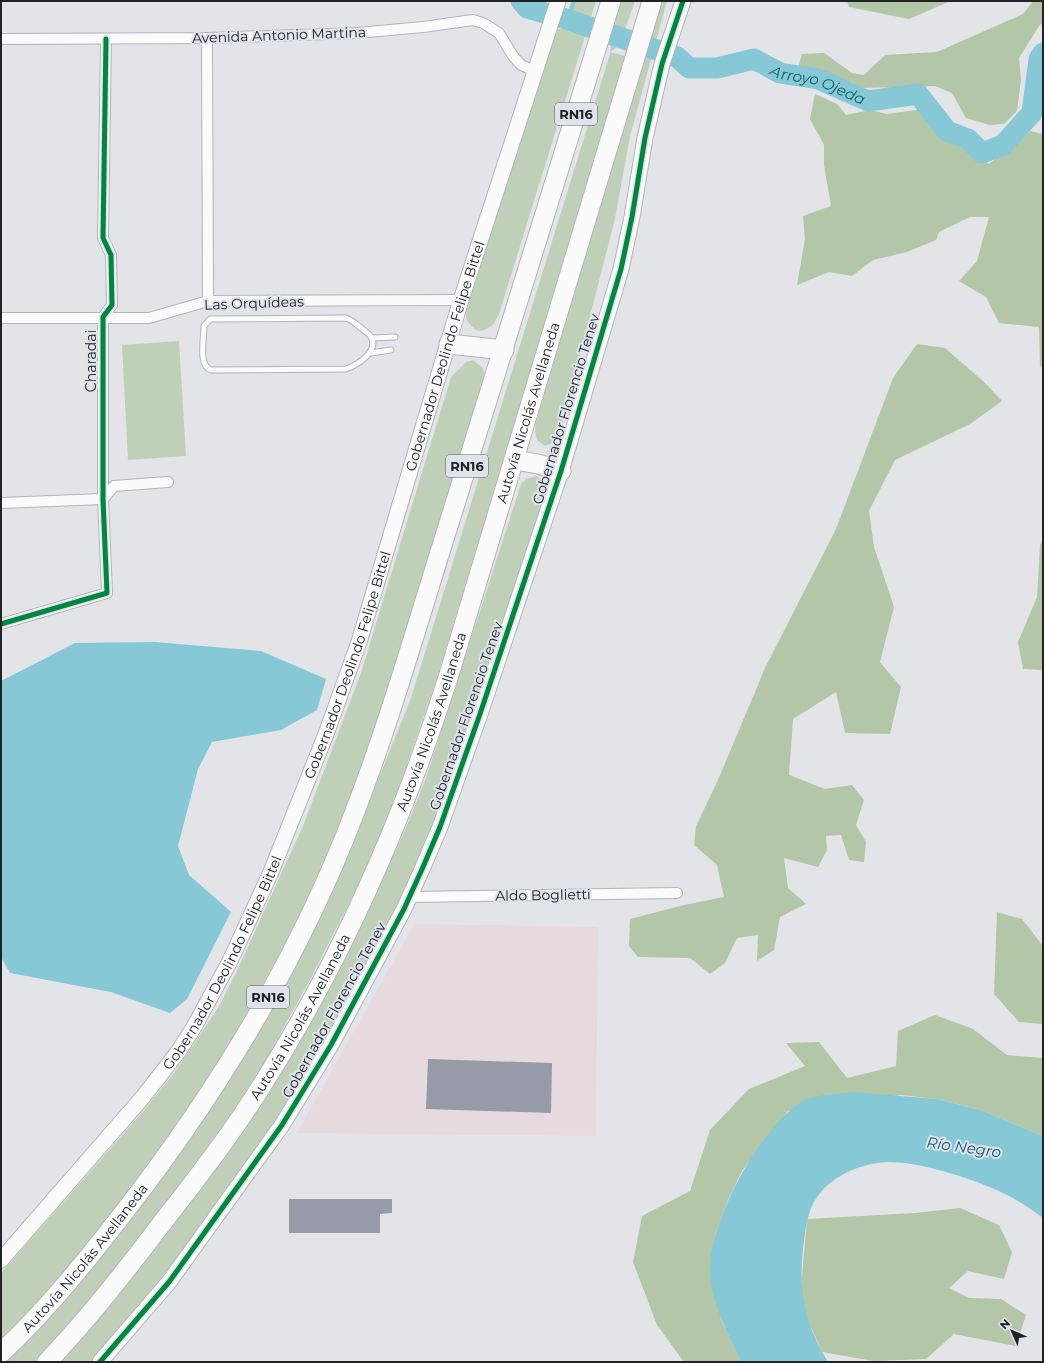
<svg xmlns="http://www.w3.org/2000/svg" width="1044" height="1363" viewBox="0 0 1044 1363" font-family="Montserrat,sans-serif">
  <rect width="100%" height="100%" fill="#e2e4e8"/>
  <polygon fill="#e7dade" points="414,924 598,927 596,1136 297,1133"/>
  <g fill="#c0d0b8">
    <path d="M571,1H596L499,314C494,324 491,330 478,331C468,325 465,318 465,307L554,29H562Z"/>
    <path d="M614,1H635L619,46L610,52L625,56L436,681L391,810L365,872L312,976L267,1058L233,1111L177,1188L101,1287L41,1356L35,1362H6C35,1333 60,1302 86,1271C152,1194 213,1113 263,1025L344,865L411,698L610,54Z"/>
    <polygon points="661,1 667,1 630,136 615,219 563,421 555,442 545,446 537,440 535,431 536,423 644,53 647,54 652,35 650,33"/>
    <polygon points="179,341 186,456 128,460 122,345"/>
    <polygon points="473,360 483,368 485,375 484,385 465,438 403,653 338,836 289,937 230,1043 185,1112 120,1206 30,1313 1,1341 1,1273 145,1109 175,1072 218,1008 236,973 303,826 361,673 451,377 466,362"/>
    <path d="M536,476C544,480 545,487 545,496L455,767L435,819L397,905L309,1071L256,1154L129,1320L94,1362H58L158,1242L365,915L405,830L426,778L521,484L526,479Z"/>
  </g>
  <g fill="#b3c6a7">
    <polygon points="847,1 951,1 909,19 849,7"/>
    <polygon points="1033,1 1043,1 1043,23 1039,26 1019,58 1021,80 1017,111 1004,124 990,125 966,118 952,93 935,86 862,88 851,82 798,67 802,54 824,53 852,73 864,75 885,55 937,52 1023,14"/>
    <polygon points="815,94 837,104 846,115 870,110 887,114 923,109 940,135 989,164 1031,131 1042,134 1043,365 1040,367 1039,327 999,323 986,297 959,281 977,261 989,217 970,217 939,232 936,240 907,252 873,260 852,276 829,272 797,285 805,239 803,216 831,206 824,165 824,145 810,119"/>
    <polygon points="917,344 945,348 984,382 1002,401 970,424 895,460 869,511 874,547 894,607 880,662 901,687 890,734 845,733 836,692 793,719 789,775 825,789 852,785 864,800 856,825 866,842 864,862 849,860 841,835 826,836 827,850 818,867 784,858 788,888 806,904 780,917 774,950 757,961 758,935 737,938 725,963 710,974 690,958 638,957 629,946 630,919 684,905 724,897 717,865 694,845 696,826 718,780 765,668 836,529 893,378"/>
    <polygon points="1043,540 1043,670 1023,669 1018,642 1037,597 1040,545"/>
    <polygon points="997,912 1022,919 1043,946 1043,1024 1019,1022 994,994"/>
    <polygon points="935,1015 973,1029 1007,1055 1043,1058 1043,1136 981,1110 937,1099 900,1095 788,1111 742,1171 728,1200 716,1232 710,1270 721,1319 741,1362 684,1362 657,1325 633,1262 642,1216 690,1191 710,1130 749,1089 805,1066 786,1043 819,1042 847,1078 896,1066 898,1031"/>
    <polygon points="960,1208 999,1225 1012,1252 1004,1279 968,1271 949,1288 969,1298 1001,1299 1026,1315 1016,1346 954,1334 926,1359 873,1361 822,1352 807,1318 801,1288 807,1219 915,1213"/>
  </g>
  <g fill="#86c8d6">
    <polygon points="155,642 261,651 326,679 317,710 281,730 212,742 198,769 178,846 189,875 231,912 187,999 170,1013 111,992 10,973 1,957 1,681 75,643"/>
    <path d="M852,1092L937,1099L981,1110L1043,1136V1218C1033,1211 1023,1204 1013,1198C981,1181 924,1162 888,1162C860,1163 828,1177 814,1202C806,1217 805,1233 803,1249C798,1290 806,1327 828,1362H741C728,1333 711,1303 710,1271C709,1220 761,1126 804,1100C814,1095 840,1094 852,1092Z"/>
  </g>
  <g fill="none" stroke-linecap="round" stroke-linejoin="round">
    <polyline stroke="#86c8d6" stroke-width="3.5" points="569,20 574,1"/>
    <path stroke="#86c8d6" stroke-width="21" id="s1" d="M521,1L527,8L569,20L677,57L689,68H717L754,59L780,73L818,79L868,101L918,94L947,131L968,139L982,153L1003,145L1032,113L1039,59L1043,53"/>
  </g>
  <g fill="#969ba7">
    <polygon points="428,1059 552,1063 551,1113 426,1109"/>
    <polygon points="289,1199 392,1199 392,1213 380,1214 380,1233 289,1233"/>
  </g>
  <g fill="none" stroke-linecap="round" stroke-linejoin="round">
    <defs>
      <g id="lane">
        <path d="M346,318C352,320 356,324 361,328C365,331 371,335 372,339C377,353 357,365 346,369L211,370C198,366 204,338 204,326L210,319Z"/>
        <polyline points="372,338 395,337"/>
        <polyline points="371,353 391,350"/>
      </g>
      <g id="street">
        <polyline points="207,38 208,301"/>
        <polyline points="1,39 207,38 357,33 423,27 473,20 483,23 499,33 513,56 521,65 535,71"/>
        <polyline points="1,318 149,318 208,301 461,300"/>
        <polyline points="1,503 103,499 114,486 168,482"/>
        <polyline points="1,624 107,593 103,499 103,317 112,305 111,255 103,238 106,39"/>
        <polyline points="409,897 677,893"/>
      </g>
      <g id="secondary">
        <path id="s2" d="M1,1260L143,1097L178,1052L194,1027L230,961L271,872L326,734L359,642L461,300L558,1"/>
        <polyline points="100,1362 169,1282 282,1125 331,1045 404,909 423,867 440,827 480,714 561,471 621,269 632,217 645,138 662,64 683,1"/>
      </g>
      <g id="highway">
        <polyline points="449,344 504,350"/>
        <polyline points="515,460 538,464 561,471"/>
        <path id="s3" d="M1,1353C47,1310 87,1260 125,1211C219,1090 299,958 354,814C391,718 419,618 450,520C505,347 558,174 611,1"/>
        <path id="s4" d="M47,1362C89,1318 126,1271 162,1223C196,1180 230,1136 259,1090C341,962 402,822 448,678L652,1"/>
      </g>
    </defs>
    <use href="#lane" stroke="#b2b4b7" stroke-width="7"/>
    <use href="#street" stroke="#b2b4b7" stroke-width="12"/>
    <use href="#secondary" stroke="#b2b4b7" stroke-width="17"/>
    <use href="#highway" stroke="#b2b4b7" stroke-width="21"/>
    <use href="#lane" stroke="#fbfbfc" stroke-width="5"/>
    <use href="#street" stroke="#fbfbfc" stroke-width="10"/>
    <use href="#secondary" stroke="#fbfbfc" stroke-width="15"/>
    <use href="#highway" stroke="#fbfbfc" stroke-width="19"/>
    <defs>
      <g id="cycleway">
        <polyline points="1,624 107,593 103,499 103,317 112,305 111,255 103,238 106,39"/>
        <polyline points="100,1362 169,1282 282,1125 331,1045 404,909 423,867 440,827 480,714 561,471 621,269 632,217 645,138 662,64 683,1"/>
      </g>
    </defs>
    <use href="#cycleway" stroke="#dee3ec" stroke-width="8"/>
    <use href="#cycleway" stroke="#00873e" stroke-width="5"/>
  </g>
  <g text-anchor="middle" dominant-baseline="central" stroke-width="4" stroke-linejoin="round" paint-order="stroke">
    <g fill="#dee3ec" stroke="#595c61" stroke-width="1">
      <rect x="555" y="103" width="42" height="22" rx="3"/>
      <rect x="446" y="455" width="42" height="22" rx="3"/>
      <rect x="247" y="986" width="42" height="22" rx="3"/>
    </g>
    <g font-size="13" font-weight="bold" fill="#202226">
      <text x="576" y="114">RN16</text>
      <text x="467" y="466">RN16</text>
      <text x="268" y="997">RN16</text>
    </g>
    <g font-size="14" fill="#202226" stroke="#dee3ec">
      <text transform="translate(279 35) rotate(-2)">Avenida Antonio Martina</text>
      <text transform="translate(254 303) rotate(-2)">Las Orquídeas</text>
      <text stroke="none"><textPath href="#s2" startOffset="1021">Gobernador Deolindo Felipe Bittel</textPath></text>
      <text transform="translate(91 361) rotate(-90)">Charadai</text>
      <text transform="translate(566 409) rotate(-73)">Gobernador Florencio Tenev</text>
      <text stroke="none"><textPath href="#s4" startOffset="1077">Autovía Nicolás Avellaneda</textPath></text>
      <text stroke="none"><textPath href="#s2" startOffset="697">Gobernador Deolindo Felipe Bittel</textPath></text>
      <text transform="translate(466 716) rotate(-71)">Gobernador Florencio Tenev</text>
      <text stroke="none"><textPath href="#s4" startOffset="753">Autovía Nicolás Avellaneda</textPath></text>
      <text transform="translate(543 895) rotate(-1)">Aldo Boglietti</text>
      <text stroke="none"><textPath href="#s2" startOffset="373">Gobernador Deolindo Felipe Bittel</textPath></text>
      <text transform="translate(334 1010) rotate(-61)">Gobernador Florencio Tenev</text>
      <text stroke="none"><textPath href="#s4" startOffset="429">Autovía Nicolás Avellaneda</textPath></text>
      <text stroke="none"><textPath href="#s3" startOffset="127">Autovía Nicolás Avellaneda</textPath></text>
    </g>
    <g font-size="15" font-style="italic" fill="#0f5e6b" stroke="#dee3ec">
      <text stroke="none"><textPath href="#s1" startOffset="319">Arroyo Ojeda</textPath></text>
      <text transform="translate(964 1147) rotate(8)">Río Negro</text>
    </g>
  </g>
  <rect width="1044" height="1363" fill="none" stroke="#202226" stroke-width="4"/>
  <g transform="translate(1012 1331) rotate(315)" stroke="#dee3ec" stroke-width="3" paint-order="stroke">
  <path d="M0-3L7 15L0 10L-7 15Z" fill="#202226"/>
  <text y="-6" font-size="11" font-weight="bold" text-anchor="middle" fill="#202226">N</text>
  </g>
</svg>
